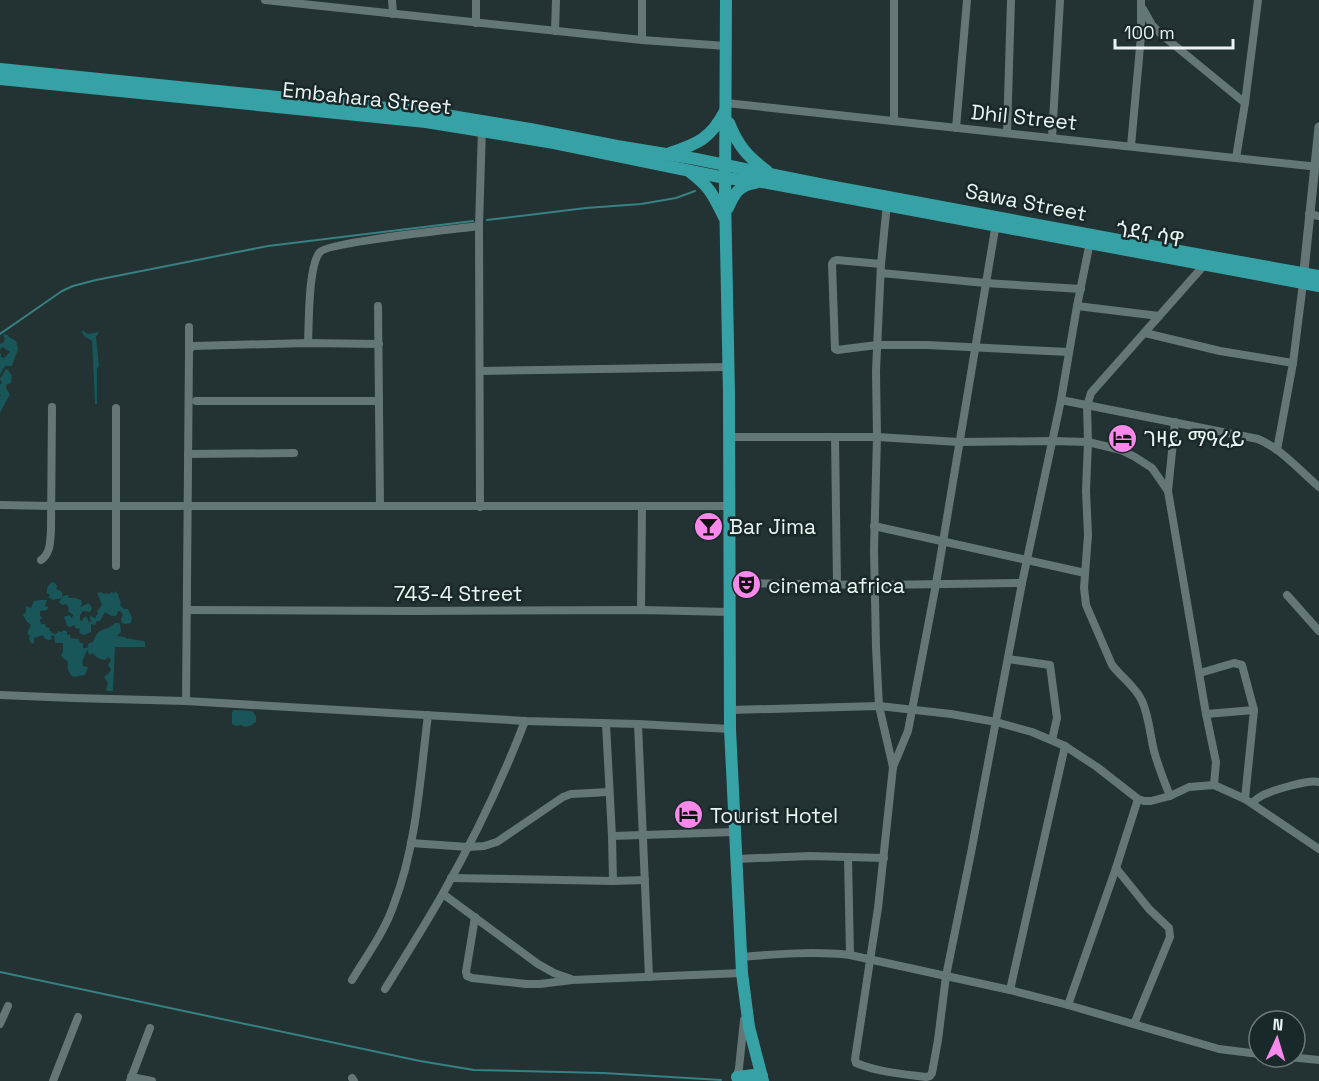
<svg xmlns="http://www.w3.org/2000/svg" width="1319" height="1081" viewBox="0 0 1319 1081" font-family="'Space Grotesk','Noto Sans Ethiopic',sans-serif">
  <rect width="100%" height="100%" fill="#233232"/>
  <g fill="#185659">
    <path d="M82,330L88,334L99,332L96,337L99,366L97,369V404H95L92,341C88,338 82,337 82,330Z"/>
    <path d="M4,334L8,335L9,337L16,341L18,349L12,366C3,365 4,368 0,375V354H1V357L4,358L10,352L3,347L0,349V344L3,343L5,339L3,335Z"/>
    <polygon points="6,369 8,370 12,376 11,383 6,385 6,388 10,394 0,413 0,397 1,395 0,395 0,384 2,384 0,379"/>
    <path d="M52,582L56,584L57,587L56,589L62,592V597L66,595H68L69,598H75L81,600L82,604L80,607L89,603L92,608L90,612L83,611L80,615V620L82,621L85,616L88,619V622L92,621L90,619V616L96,618V615H98L97,611L102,605L97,593L101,592L104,594L106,593L109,594L112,592L114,594L115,591L119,595L118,596L121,603L120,605L124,609H128L132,618L131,623L125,624L122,623L121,619L123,614L120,611H118L117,615C113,618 108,614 105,612L100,621H97L95,625L91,624V632L84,635L81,634L79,632L80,629L75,628V625L70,627L67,626L64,617L69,615L72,618L73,615L68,611L69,608L66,604L62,605L59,602L62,598L53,600L48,597L50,595L47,593C46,589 49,584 52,582Z"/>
    <path d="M40,600H47L45,606L48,607L47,610L40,611V616L42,617L40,620L41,624H45L46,627L50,628L49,630L54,634L57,633L58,631L61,632L65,630L67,632V634L70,635V638L79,639L80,643H83V648H87L89,643L93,642C94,640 95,637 97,634C102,627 108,631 115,623H118L120,624L121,632L117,636L124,637L128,639L129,638C134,641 140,639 145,642V647H115L113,691H106L108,683L104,677L108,674L111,670L108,665L111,660L108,657L105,660C101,660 94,656 93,653L89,655L88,651L85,650L87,651C85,656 81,660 83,666L88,667L85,675L74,677C68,674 67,668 68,662L61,656L63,651V643H55L54,635L51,636L52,639L49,640L45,639L43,635L34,638V644L31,643L29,639L30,636L27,633L31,625L27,622L23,615L26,612V606L31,608L34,601Z"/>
    <path d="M233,710L252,711L256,716V722C251,725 247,729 241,725L236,726L232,724V712Z"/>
  </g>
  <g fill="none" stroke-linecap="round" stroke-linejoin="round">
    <g stroke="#378083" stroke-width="2">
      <polyline points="487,220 586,208 641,204 676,198 695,191"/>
      <polyline points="0,334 62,291 73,286 96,280 268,246 473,221"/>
      <polyline points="0,972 420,1061 474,1070 603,1073 721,1080"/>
    </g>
    <g stroke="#657676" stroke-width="8">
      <polyline points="265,0 642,40 726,46"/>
      <polyline points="392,0 393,14"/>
      <polyline points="476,0 476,23"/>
      <polyline points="642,0 642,40"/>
      <polyline points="894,0 894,121"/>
      <polyline points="1143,9 1152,25 1162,35 1245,103"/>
      <polyline points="555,31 556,0"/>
      <polyline points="726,103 1319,167"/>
      <polyline points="956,128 967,0"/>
      <polyline points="1007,133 1011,0"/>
      <polyline points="1052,138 1060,0"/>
      <polyline points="1131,146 1141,36 1141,0"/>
      <polyline points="1236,158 1245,103 1258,0"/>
      <polyline points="887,203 881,264 876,371 877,437 874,550 876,647 879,706 893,767"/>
      <polyline points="1309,214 1319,216"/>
      <path d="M996,223L936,584L908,731L893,767L878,908L855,1059L856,1063C878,1072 903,1074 926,1077L930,1076L932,1073L938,1040L946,976L971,853L1022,583L1061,400L1077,306L1090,242"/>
      <polyline points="881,264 837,260 834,261 832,264 835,349 837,350 877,345 927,345 1069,352"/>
      <polyline points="881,273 985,283 1081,289"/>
      <polyline points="378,306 380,506"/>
      <polyline points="1077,306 1159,316"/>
      <polyline points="189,327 189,350"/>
      <polyline points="1145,333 1220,351 1293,363"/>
      <path d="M308,343C309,325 308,265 320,252C328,242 457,229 479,226"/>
      <polyline points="481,371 728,367"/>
      <path d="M1061,400L1258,439C1282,449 1300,471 1319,487"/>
      <polyline points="196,401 379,401"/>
      <polyline points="116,408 116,566"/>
      <polyline points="1175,422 1168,491 1206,714 1216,762 1214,785"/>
      <polyline points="729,437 877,437 959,442 1052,441 1088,442 1121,450 1135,457 1152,468 1168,491"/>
      <polyline points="835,437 837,584"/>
      <polyline points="1277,450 1293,363 1303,283"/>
      <polyline points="188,454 294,453"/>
      <polyline points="0,505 51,506 729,506"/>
      <polyline points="480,507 479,226 482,128"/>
      <polyline points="874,526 1085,573"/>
      <path d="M41,560C51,553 50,541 51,530L52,407"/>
      <polyline points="730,583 875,585 1022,583"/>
      <polyline points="1287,595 1319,631"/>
      <polyline points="187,610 414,611 641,610 730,612"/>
      <polyline points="641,610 642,507"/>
      <polyline points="1008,659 1050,665 1057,718 1052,740"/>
      <polyline points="1200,673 1234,663 1242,665 1254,710 1245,799"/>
      <polyline points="0,695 73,698 186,701 525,721 638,724 730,729"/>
      <polyline points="186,701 189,350 193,346 308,343 379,344"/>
      <polyline points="730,710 879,706 951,714 996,722 1032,732 1065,746 1097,767 1138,799 1144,801 1151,801 1170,796 1189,787 1214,785 1245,799 1319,849"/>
      <polyline points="1206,714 1254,710"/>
      <polyline points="606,724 612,836 613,881 645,880"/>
      <polyline points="638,724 649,977"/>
      <path d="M1170,796C1164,781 1158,766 1154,751C1150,735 1149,716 1142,701C1136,687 1121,677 1112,665L1086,605L1084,588L1088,535L1086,491L1088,442L1087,406L1091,393L1206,263"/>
      <path d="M1252,803C1255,800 1259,797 1263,795C1274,790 1309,779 1319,782"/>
      <polyline points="612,836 735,832"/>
      <polyline points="411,843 468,847 484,846 497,842 563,797 571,794 609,792"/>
      <polyline points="848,857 850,955"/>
      <polyline points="736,859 810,856 884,858"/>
      <polyline points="1116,868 1149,909 1169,928 1170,937 1134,1024"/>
      <polyline points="451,878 613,881"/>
      <polyline points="443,894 538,964 554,973 571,979"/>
      <polyline points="475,917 466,972 467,976 472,978 526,984 540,984 572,980 742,973"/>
      <path d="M741,957C777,954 814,951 850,955L1010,990L1068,1005L1219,1049L1259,1054"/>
      <path d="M352,980C367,955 385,931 394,904C417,844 420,778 428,715"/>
      <path d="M385,989C404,958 424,927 442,895C474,839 502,781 525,721"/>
      <polyline points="1010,990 1065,746"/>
      <polyline points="1068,1005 1116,868 1138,799"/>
      <polyline points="0,1024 8,1006"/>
      <polyline points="1289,1057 1319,1060"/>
      <polyline points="131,1077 152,1081"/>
      <polyline points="352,1078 354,1081"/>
      <polyline points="736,1080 739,1068 744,1020"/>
      <polyline points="53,1081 78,1017"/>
      <polyline points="130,1081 150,1028"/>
    </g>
    <polyline stroke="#657676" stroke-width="9" points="1303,280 1319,127"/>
    <g stroke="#37a2a6" stroke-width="12">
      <polyline points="726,0 725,195 729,394 730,729 742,973 749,1027 763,1081"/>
      <polyline points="0,69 427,112 530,129 617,146 696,159 829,186 1151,246 1319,276"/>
      <polyline points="0,79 426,122 554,143 725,178 762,182 1319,286"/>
      <path d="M729,123C738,146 748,157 767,171"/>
      <path d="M670,153C698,144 711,138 725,111"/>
      <path d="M690,172C711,188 713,195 724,217"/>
      <path d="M728,208C734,194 739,185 755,183"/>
      <polyline points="737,1077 754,1075 762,1076"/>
    </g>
  </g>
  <defs>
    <symbol id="hotel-disc" viewBox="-11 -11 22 22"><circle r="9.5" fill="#f888ea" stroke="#192829"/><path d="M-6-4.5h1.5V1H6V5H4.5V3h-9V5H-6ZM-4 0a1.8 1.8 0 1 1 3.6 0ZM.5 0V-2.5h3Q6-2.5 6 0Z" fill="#111"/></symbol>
    <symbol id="bar-disc" viewBox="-11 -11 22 22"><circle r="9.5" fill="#f888ea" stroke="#192829"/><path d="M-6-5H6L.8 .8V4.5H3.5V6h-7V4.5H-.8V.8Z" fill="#111"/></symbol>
    <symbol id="theatre-disc" viewBox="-11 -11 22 22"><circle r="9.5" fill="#f888ea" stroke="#192829"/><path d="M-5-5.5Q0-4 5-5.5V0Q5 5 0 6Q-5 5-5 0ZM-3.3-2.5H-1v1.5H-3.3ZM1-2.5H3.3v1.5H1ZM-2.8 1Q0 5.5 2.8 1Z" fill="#111"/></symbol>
  </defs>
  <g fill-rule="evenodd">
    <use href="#hotel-disc" x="1106" y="422" width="33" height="33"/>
    <use href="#bar-disc" x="692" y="510" width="33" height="33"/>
    <use href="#theatre-disc" x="730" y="568" width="33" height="33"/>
    <use href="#hotel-disc" x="672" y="798" width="33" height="33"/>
  </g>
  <g text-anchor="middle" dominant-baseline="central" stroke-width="5" stroke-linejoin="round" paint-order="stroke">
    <g font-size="21" fill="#ebf4f4" stroke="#192829">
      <text transform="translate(367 98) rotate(6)">Embahara Street</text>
      <text transform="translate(1024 117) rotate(6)">Dhil Street</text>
      <text transform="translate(1026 202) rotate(11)">Sawa Street</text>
      <text transform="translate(1150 234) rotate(10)">ጎደና ሳዋ</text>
      <text x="458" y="593">743-4 Street</text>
    </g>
    <g font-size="21" fill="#ebf4f4" stroke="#192829" text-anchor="start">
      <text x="1144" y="438">ገዛይ ማዓረይ</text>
      <text x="729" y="526">Bar Jima</text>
      <text x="768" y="585">cinema africa</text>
      <text x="710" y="815">Tourist Hotel</text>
    </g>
  </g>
  <g transform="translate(1277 1039) rotate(4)"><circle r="28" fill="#192829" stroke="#6d7a7a" stroke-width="1.5"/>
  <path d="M0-4.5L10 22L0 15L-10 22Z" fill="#f888ea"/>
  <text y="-9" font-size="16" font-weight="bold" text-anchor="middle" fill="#ebf4f4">N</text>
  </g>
  <path d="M1115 39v9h118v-9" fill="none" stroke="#ebf4f4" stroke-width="3"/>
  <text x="1124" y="39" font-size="18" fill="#ebf4f4" stroke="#192829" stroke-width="4.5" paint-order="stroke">100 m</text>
</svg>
